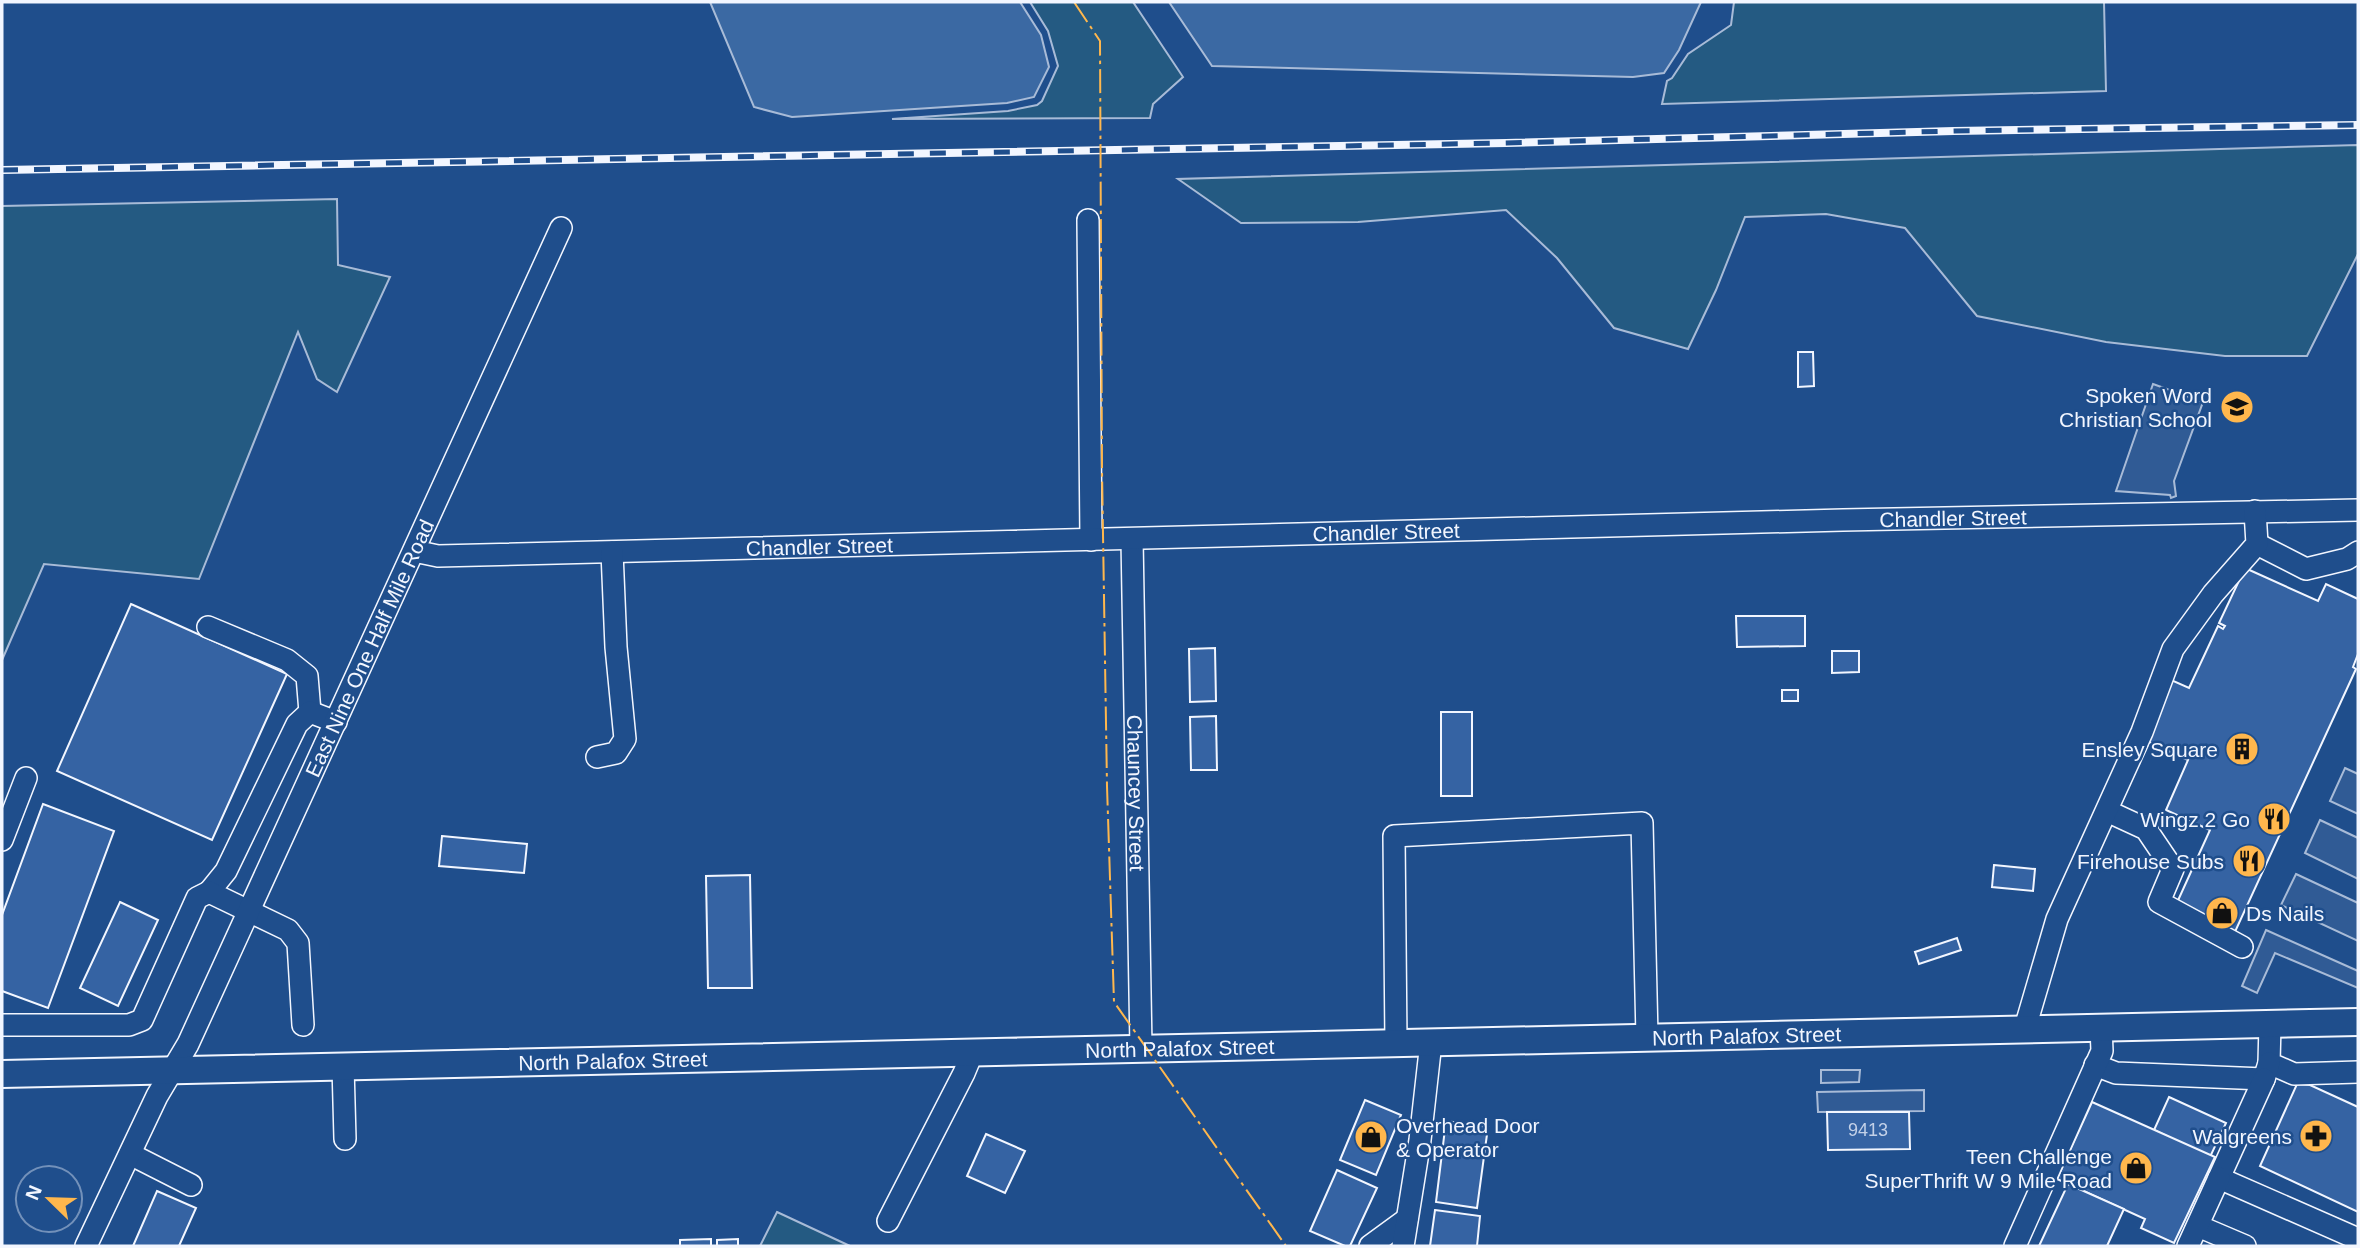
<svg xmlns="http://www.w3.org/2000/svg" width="2360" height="1248" viewBox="0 0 2360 1248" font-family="Helvetica,sans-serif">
  <rect width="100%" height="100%" fill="#1f4e8c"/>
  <g fill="#245a82" stroke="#a8bbd7" stroke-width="2">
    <polygon points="1030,2 1133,2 1183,77 1153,104 1150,118 892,119 1008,111 1037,105 1042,101 1058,66 1048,31"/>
    <polygon points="1734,2 2104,2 2106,91 1662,104 1667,81 1672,78 1688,54 1731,25"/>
    <polygon points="2358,145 2358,254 2307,356 2225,356 2106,342 1977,316 1905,228 1826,214 1745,217 1716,290 1688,349 1614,328 1557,258 1506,210 1358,222 1241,223 1178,179"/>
    <polygon points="337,199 338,265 390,277 337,392 317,379 298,332 199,579 44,564 2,660 2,206"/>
    <polygon points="777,1212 850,1246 760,1246"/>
  </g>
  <g fill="#305b95" stroke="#a8bbd7" stroke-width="2">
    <polygon points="2153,384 2203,402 2174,481 2176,496 2171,498 2170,495 2116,491"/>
    <polygon points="2345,768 2358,774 2358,814 2330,801"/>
    <polygon points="2320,820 2358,838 2358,879 2305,853"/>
    <polygon points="2296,874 2358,903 2358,941 2281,905"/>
    <polygon points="2266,930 2358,971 2358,988 2275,953 2257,993 2242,986"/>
    <polygon points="1821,1070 1860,1070 1859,1082 1821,1083"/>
    <polygon points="1924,1090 1924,1111 1818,1112 1817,1092"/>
  </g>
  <g fill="#3b69a3" stroke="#a8bbd7" stroke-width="2">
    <polygon points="710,2 1020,2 1041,35 1049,67 1034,97 1007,103 792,117 754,107"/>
    <polygon points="1169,2 1701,2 1679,50 1664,73 1633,77 1212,66"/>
  </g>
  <g fill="#3563a3" stroke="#f2f6ff" stroke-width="2">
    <polygon points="1798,352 1813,352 1814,386 1798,387"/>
    <polygon points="2245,568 2318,601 2326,584 2358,599 2358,654 2353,667 2356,669 2234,934 2175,907 2210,830 2166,810 2188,760 2142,739 2169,679 2189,688 2218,626 2223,629 2225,626 2219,623"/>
    <polygon points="131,604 287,674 212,840 57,771"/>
    <polygon points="1736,616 1805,616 1805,646 1737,647"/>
    <polygon points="1215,648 1216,701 1190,702 1189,649"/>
    <polygon points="1832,651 1859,651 1859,672 1832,673"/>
    <rect x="1782" y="690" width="16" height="11"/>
    <rect x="1441" y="712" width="31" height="84"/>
    <polygon points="1216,716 1217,770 1191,770 1190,717"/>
    <polygon points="43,804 114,831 48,1008 2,991 2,915"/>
    <polygon points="442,836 527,844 524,873 439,866"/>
    <polygon points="1994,865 2035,869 2033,891 1992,887"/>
    <polygon points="750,875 752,988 708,988 706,876"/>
    <polygon points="120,902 158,920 118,1006 80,988"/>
    <polygon points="1957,938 1961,950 1919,964 1915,952"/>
    <polygon points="2297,1084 2310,1085 2358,1107 2358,1212 2260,1166"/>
    <polygon points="2169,1097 2226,1123 2210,1157 2154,1130"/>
    <polygon points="1365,1100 1401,1115 1376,1175 1340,1160"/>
    <polygon points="2092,1102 2215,1157 2174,1243 2141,1228 2145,1219 2057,1179"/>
    <polygon points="1827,1112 1909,1112 1910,1149 1828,1150"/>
    <polygon points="1446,1121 1488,1127 1477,1208 1436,1202"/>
    <polygon points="986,1134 1025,1151 1005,1193 967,1176"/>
    <polygon points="1337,1170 1377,1188 1350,1246 1345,1246 1310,1231"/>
    <polygon points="2068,1184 2124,1209 2107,1246 2039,1246"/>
    <polygon points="157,1191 196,1208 179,1246 133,1246"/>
    <polygon points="1435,1210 1480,1216 1477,1246 1430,1246"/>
    <polygon points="711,1239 711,1246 680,1246 680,1240"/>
    <polygon points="738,1239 738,1246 717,1246 717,1240"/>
  </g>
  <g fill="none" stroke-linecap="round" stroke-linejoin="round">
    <defs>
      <g id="minor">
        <polyline points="1088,220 1091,540"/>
        <path id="s1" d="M1132,539L1141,1048"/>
        <polyline points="2257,544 2306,569 2347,559 2358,552"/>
        <path id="s2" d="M414,551L438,556L1843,520L2358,510"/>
        <polyline points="208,627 287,660 307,676 310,712"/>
        <polyline points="597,757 616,753 625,739 616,647 612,552"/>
        <polyline points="2107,811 2146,829 2173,869 2159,902 2242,947"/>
        <polyline points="2,840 26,778"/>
        <polyline points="209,892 226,871 297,724 310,712 336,722"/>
        <polyline points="2270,1024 2269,1063 2294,1074 2358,1072"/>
        <polyline points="2,1025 129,1025 142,1020 197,898 209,892 288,930 298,943 303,1025"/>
        <polyline points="2025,1028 2057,919 2142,732 2173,649 2213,594 2257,544 2255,511"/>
        <polyline points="1396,1043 1394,836 1642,823 1647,1037"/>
        <polyline points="2095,1065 2116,1073 2264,1079 2269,1063"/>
        <polyline points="343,1066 345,1139"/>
        <polyline points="2264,1079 2219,1178 2358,1239"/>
        <polyline points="130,1154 191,1185"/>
        <polyline points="888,1221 964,1073 969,1061 969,1053"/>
        <polyline points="2198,1226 2245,1246"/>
        <path id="s3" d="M86,1246L157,1096L188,1044L561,228"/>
        <polyline points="1370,1246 1407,1219"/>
        <polyline points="1403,1246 1420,1140 1431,1042"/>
        <polyline points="2015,1246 2102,1051 2101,1027"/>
        <polyline points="2188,1246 2219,1178"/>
      </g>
      <g id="major">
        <path id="s4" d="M2,1074L2358,1022"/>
      </g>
    </defs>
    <use href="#minor" stroke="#f2f6ff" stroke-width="24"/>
    <use href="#major" stroke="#f2f6ff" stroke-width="30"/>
    <use href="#minor" stroke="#1f4e8c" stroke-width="21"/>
    <use href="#major" stroke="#1f4e8c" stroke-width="26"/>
    <defs>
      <polyline id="rail" points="2,170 1506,143 1954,131 2358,125"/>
    </defs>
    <use href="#rail" stroke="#f2f6ff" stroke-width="8"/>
    <use href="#rail" stroke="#1f4e8c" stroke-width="5" stroke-dasharray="16" stroke-linecap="butt"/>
    <polyline stroke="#ffb74d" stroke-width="2" stroke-dasharray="24 5 3.5 5" stroke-linecap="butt" points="1074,2 1100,41 1102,471 1107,786 1114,1002 1286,1246"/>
  </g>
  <defs>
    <symbol id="school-disc" viewBox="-11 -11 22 22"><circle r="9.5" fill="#ffb74d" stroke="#1f4e8c"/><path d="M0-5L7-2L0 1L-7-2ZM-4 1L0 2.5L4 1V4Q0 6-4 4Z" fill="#111"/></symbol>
    <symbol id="building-disc" viewBox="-11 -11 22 22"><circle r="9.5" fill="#ffb74d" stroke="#1f4e8c"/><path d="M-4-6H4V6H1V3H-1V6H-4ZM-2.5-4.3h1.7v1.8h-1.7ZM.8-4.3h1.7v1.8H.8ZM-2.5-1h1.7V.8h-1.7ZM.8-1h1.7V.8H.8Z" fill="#111"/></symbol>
    <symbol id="restaurant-disc" viewBox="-11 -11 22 22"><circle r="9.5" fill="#ffb74d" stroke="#1f4e8c"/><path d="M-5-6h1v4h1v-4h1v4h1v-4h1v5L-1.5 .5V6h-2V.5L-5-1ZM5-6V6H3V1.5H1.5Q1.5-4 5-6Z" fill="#111"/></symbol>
    <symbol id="shop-disc" viewBox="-11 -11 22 22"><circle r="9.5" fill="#ffb74d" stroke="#1f4e8c"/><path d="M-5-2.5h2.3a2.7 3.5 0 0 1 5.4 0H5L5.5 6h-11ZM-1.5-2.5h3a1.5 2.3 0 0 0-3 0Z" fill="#111"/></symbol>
    <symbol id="pharmacy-disc" viewBox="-11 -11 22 22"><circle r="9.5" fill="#ffb74d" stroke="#1f4e8c"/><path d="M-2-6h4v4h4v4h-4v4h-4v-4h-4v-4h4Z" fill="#111"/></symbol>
  </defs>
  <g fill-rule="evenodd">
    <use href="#school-disc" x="2218" y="388" width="38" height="38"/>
    <use href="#building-disc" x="2223" y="730" width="38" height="38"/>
    <use href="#restaurant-disc" x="2255" y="800" width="38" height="38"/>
    <use href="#restaurant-disc" x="2230" y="842" width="38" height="38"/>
    <use href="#shop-disc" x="2203" y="894" width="38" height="38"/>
    <use href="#pharmacy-disc" x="2297" y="1117" width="38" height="38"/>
    <use href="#shop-disc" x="1352" y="1118" width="38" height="38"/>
    <use href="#shop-disc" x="2117" y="1149" width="38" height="38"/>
  </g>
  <g text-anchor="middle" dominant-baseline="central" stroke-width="5" stroke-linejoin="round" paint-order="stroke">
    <g font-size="18" fill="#c3d1e8">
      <text x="1868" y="1130">9413</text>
    </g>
    <g font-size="21" fill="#f2f6ff" stroke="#1f4e8c" text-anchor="end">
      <text x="2212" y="395">Spoken Word<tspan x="2212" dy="24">Christian School</tspan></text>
      <text x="2218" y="749">Ensley Square</text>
      <text x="2250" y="819">Wingz 2 Go</text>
      <text x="2224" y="861">Firehouse Subs</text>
      <text x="2246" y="913" text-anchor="start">Ds Nails</text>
      <text x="1396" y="1125" text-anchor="start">Overhead Door<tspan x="1396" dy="24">&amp; Operator</tspan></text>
      <text x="2292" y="1136">Walgreens</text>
      <text x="2112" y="1156">Teen Challenge<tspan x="2112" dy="24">SuperThrift W 9 Mile Road</tspan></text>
    </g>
    <g font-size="21" fill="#f2f6ff" stroke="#1f4e8c">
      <text stroke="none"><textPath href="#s2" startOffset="1540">Chandler Street</textPath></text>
      <text stroke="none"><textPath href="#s2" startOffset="973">Chandler Street</textPath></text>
      <text stroke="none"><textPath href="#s2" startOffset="406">Chandler Street</textPath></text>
      <text stroke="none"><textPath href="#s3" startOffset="662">East Nine One Half Mile Road</textPath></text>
      <text stroke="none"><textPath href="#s1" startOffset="254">Chauncey Street</textPath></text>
      <text stroke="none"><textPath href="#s4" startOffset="1745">North Palafox Street</textPath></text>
      <text stroke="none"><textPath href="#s4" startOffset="1178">North Palafox Street</textPath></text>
      <text stroke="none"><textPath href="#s4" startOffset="611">North Palafox Street</textPath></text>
    </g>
  </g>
  <rect width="2360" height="1248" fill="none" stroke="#f2f6ff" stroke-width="7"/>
  <g transform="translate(49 1199) rotate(293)"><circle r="33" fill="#1f4e8c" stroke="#7391ba" stroke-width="2"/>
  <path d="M0-5L12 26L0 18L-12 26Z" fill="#ffb74d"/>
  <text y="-10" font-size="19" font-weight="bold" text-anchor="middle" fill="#f2f6ff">N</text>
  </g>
</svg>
